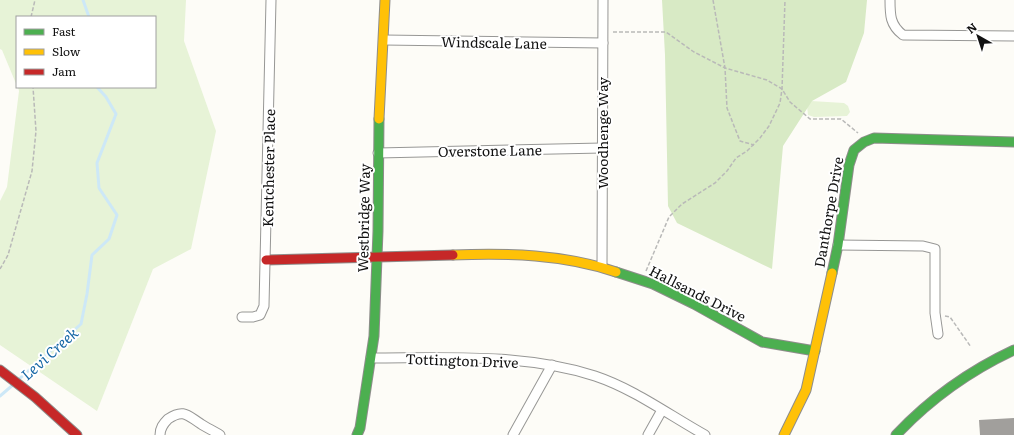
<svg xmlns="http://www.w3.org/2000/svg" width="1014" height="435" viewBox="0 0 1014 435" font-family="Literata,serif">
  <defs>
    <filter id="shadow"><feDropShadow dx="3" dy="1.5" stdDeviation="0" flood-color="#0004"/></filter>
  </defs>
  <rect width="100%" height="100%" fill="#fdfcf7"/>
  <g fill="#e7f3d7">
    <polygon points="0,0 186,0 184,41 216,131 191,249 153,269 97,411 0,345 0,201 7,187 19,91 18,87 155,87 155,17 17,17 17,86 2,50 0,49"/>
    <polygon points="811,101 844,103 848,106 850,112 847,116 814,117 808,115 807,106"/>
  </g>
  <polygon fill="#d8eac5" points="662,0 867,0 864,33 846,82 812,101 783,146 772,269 677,223 668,206 665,55"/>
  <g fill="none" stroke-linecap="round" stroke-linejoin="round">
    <g stroke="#cde8f7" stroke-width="3">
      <polyline points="83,0 89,17"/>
      <polyline points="18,380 81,324 87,294 92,255 109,239 117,215 99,188 97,163 116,114 106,97 97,87"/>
      <polyline points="0,396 14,384"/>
    </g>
  </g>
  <polygon fill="#a19f9c" filter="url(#shadow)" points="1014,418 1014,435 980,435 979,420"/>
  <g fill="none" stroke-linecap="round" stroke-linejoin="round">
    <defs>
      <g id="street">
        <path d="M890,0C890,15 890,25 903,35L1014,36"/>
        <polyline points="384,40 603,43"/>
        <polyline points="378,153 602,148"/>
        <polyline points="838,245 923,246 935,249 935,313 938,334"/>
        <polyline points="602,267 603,0"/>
        <polyline points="242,317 253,317 260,315 264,306 271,0"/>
        <path d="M371,358C446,358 523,353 595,376C634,389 669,415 705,435"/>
        <path d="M160,435C160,428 163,424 168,419C184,408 188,416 201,424C207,428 214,431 220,435"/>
        <polyline points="513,435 552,365"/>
        <polyline points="648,435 662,410"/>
      </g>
      <g id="fast">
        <polyline points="616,272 653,284 694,304 762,342 815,351"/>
        <polyline points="832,273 838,245 849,165 854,150 864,142 874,138 1014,142"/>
        <polyline points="357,435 360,428 374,336 378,231 379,119"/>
        <path d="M896,435C930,399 969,371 1014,350"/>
      </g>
      <g id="slow">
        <polyline points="379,119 385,0"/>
        <path d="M453,255C508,253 563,254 616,272"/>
        <polyline points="784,435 806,390 832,273"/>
      </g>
      <g id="jam">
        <polyline points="266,260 453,255"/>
        <polyline points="0,370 35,397 77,435"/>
      </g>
    </defs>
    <use href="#street" stroke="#979795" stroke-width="11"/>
    <use href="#fast" stroke="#8e8d8b" stroke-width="11"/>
    <use href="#slow" stroke="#8e8d8b" stroke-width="11"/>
    <use href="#jam" stroke="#8e8d8b" stroke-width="11"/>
    <g stroke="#b9b9b8" stroke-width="1.5" stroke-dasharray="4 2" stroke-linecap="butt">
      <polyline points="713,0 725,68 727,108 740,141 754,145"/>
      <polyline points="31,17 35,0"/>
      <polyline points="613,32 666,32 694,52 725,68 767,80 782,89 790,102 810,119 841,119 858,133"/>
      <polyline points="0,269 8,255 32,171 36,131 33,87"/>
      <polyline points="646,271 669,217 682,204 715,183 727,171 736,158 747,151 760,138 769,126 780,103 782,89 785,0"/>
      <polyline points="945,316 950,317 971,347"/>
    </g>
    <use href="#street" stroke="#fffffe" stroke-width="9"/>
    <use href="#fast" stroke="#4caf50" stroke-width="9"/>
    <use href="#slow" stroke="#ffc107" stroke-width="9"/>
    <use href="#jam" stroke="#c62828" stroke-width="9"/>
  </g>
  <g text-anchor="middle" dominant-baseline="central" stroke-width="4" stroke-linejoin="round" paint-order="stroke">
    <g font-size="14" fill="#111" stroke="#fff">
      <text transform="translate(494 42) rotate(1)">Windscale Lane</text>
      <text transform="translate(602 133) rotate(-90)">Woodhenge Way</text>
      <text transform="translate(490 150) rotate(-1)">Overstone Lane</text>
      <text transform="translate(268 168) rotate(-89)">Kentchester Place</text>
      <text transform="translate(828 212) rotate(-80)">Danthorpe Drive</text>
      <text transform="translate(363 218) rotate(-89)">Westbridge Way</text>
      <text transform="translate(698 293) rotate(27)">Hallsands Drive</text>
      <text transform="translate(462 360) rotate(2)">Tottington Drive</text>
    </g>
    <g font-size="15" font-style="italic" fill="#1768a6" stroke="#fff">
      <text transform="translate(49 353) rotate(-42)">Levi Creek</text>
    </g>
  </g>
  <rect x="16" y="16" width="140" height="72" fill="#ffffff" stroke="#a0a0a0"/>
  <rect x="24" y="29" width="20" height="6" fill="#4caf50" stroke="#a0a0a0"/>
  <text x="52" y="36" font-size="12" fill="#111111">Fast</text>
  <rect x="24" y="49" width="20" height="6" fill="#ffc107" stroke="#a0a0a0"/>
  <text x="52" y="56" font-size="12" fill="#111111">Slow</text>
  <rect x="24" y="69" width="20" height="6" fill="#c62828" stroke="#a0a0a0"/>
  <text x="52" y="76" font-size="12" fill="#111111">Jam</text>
  <g transform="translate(978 36) rotate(321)" stroke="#ffffff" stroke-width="3" paint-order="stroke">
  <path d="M0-3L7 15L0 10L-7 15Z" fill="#111111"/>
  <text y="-6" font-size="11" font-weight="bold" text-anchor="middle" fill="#111111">N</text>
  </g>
</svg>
